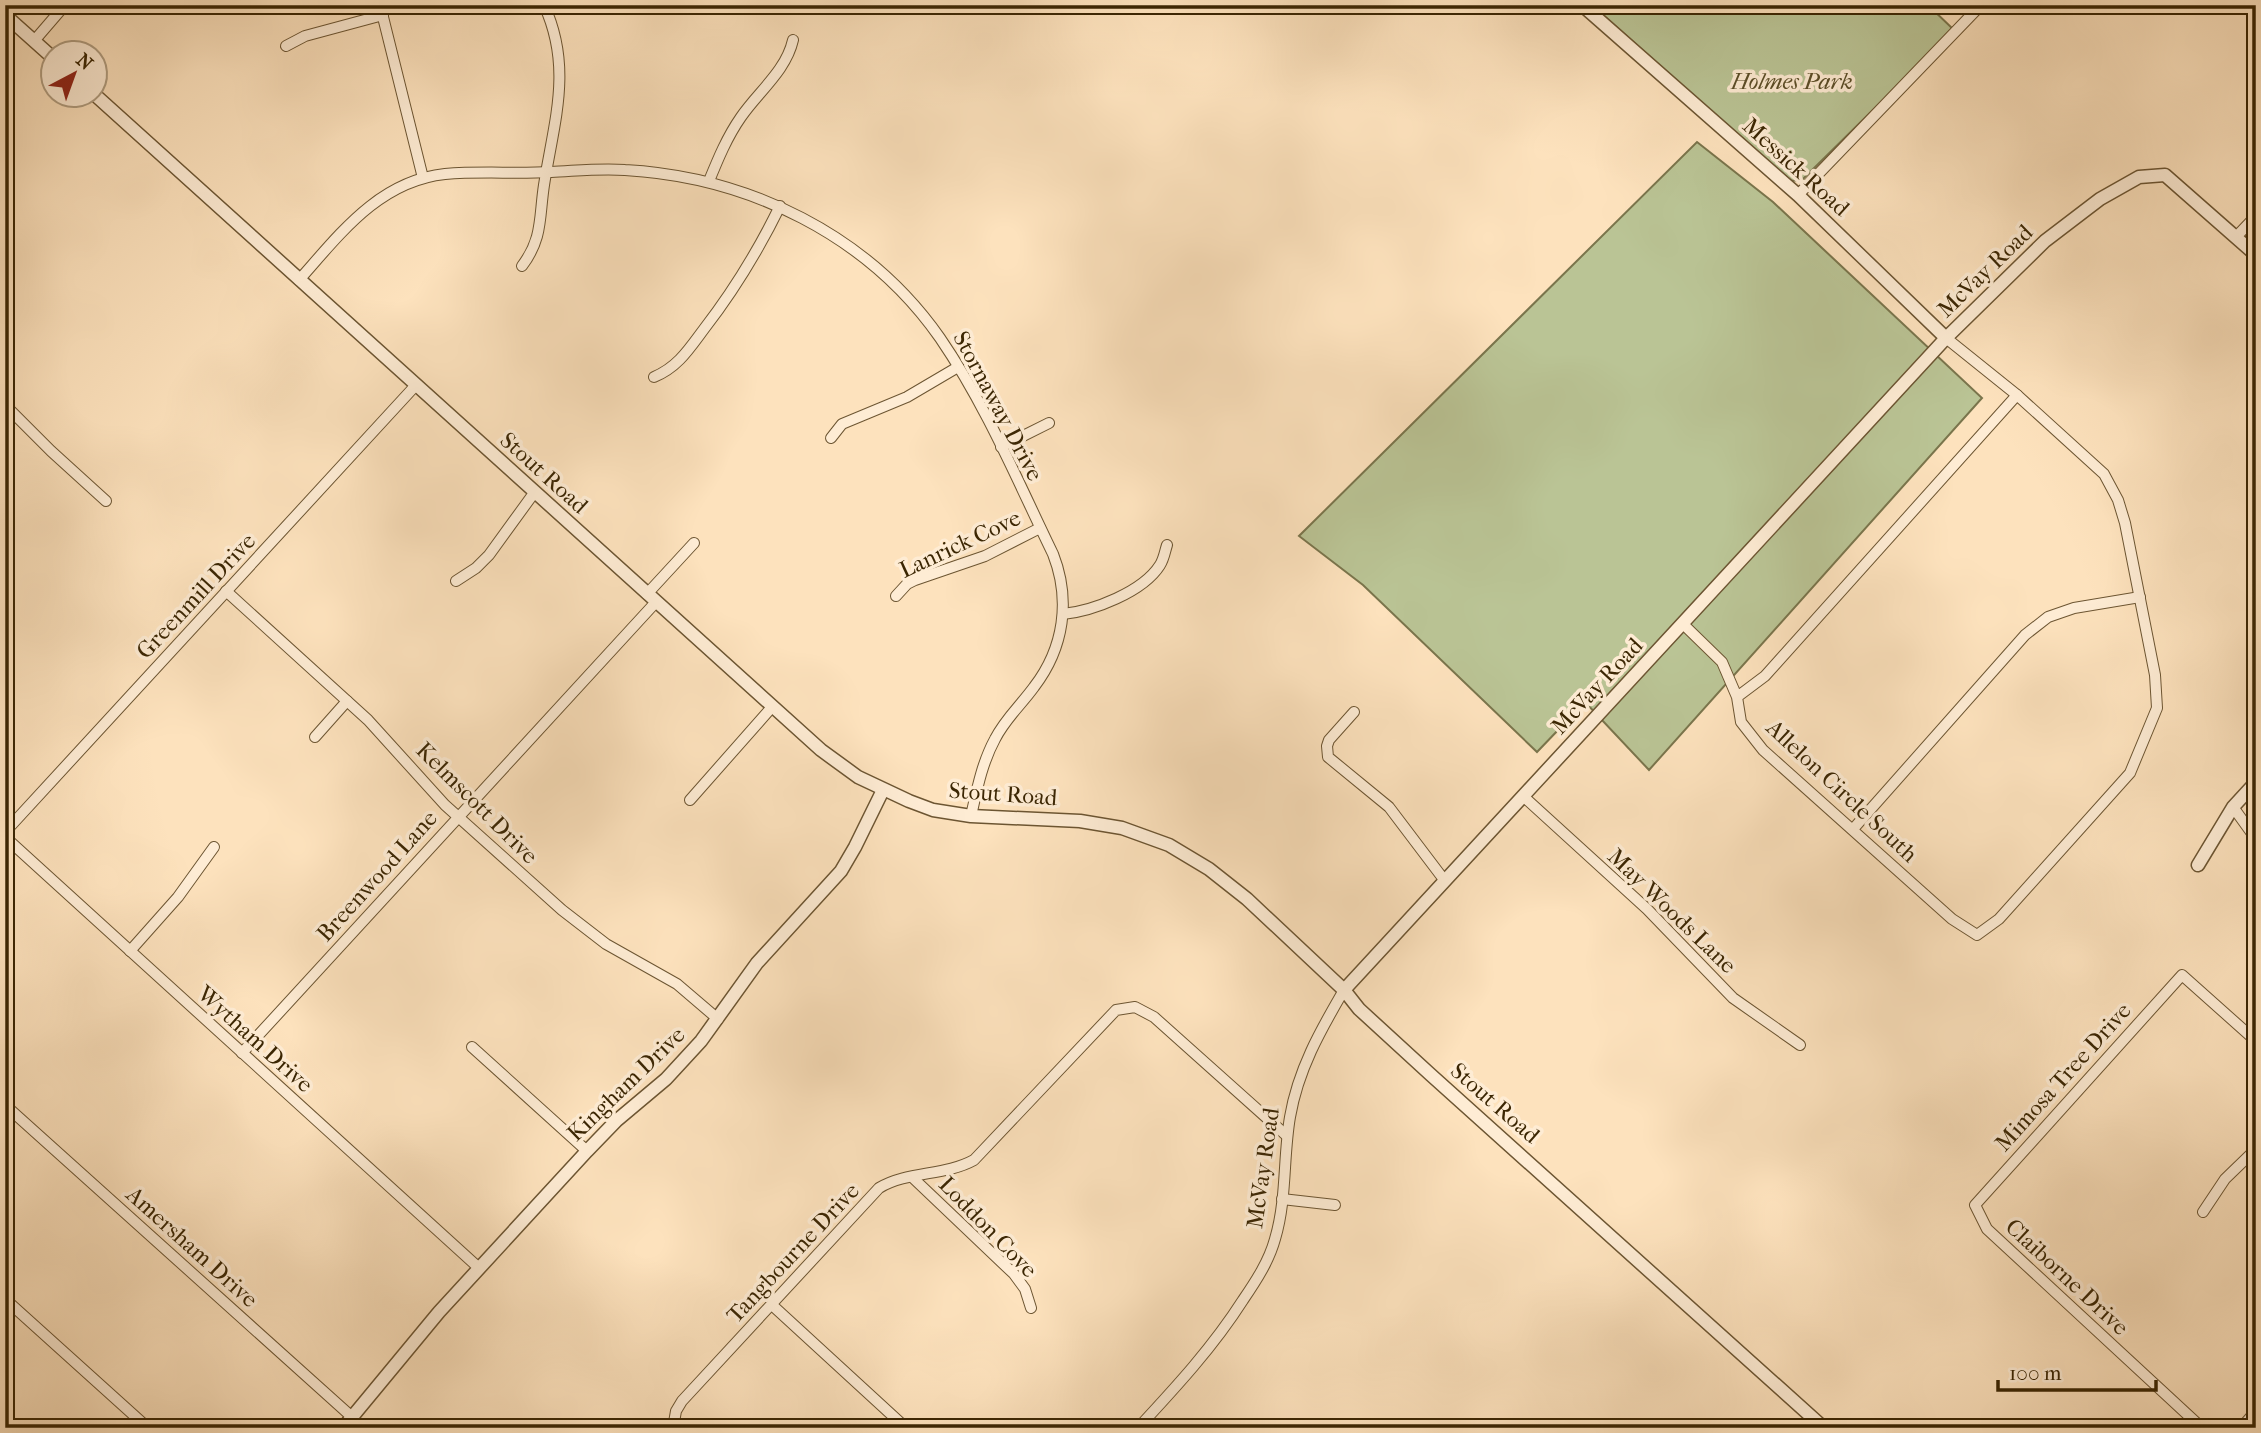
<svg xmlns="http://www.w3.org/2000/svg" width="2261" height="1433" viewBox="0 0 2261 1433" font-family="'IM FELL French Canon',serif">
  <rect width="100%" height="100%" fill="#fde2bd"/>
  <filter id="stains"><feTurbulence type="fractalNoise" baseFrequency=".00286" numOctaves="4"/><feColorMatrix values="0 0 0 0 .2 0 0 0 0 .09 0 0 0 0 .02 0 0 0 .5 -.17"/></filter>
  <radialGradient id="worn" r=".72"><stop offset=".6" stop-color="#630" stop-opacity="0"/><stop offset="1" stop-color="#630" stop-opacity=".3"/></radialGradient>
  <g fill="#bac495" stroke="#7a754c" stroke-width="2">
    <polygon points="1592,5 1928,5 1954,30 1802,180 1789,181"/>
    <polygon points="1697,142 1773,202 1982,398 1649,770 1585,702 1537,752 1363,585 1299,536"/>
  </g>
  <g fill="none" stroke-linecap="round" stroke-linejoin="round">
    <defs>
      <g id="minor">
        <polyline points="380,5 423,178"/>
        <polyline points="34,41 65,5"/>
        <polyline points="286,46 305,36 383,15"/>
        <path d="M709,181C718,159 727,137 741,117C758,92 786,71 793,40"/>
        <polyline points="1798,195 1981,5"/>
        <polyline points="2236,237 2256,216"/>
        <path d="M522,266C543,238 539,218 544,185C554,121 573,68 544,5"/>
        <path d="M299,280C340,234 379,181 445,174C480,171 516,174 551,172C575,171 600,168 625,170C749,177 868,235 940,338C986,405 1018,482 1053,554C1071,600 1064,648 1034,687C1021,705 1005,719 995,739C982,763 977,789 971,816"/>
        <polyline points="1946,338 2017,395"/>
        <path d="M654,377C678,367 689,349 704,329C735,289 758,251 780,206"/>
        <polyline points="5,405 51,451 106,501"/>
        <polyline points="831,438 842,424 907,397 958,367"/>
        <polyline points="1001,447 1049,423"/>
        <polyline points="456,581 476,568 489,555 534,493"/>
        <polyline points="226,591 368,720 445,805 562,910 606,944 677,984 718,1019"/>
        <polyline points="647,594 694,543"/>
        <polyline points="896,596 907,584 915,580 985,556 1040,528"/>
        <path d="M1063,614C1093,611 1143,592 1160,565C1164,559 1165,551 1167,545"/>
        <polyline points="1683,624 1722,662 1737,697 1741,722 1763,750 1952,919 1977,935 1999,919 2130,773 2157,708 2155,675 2125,523 2118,500 2104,474 2017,395 1765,676 1737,697"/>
        <polyline points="1354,712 1329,740 1327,746 1328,757 1389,807 1445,881"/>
        <polyline points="315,737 347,701"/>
        <polyline points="1524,797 1647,909 1733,998 1800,1045"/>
        <polyline points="690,800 772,707"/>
        <polyline points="2233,807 2256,839"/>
        <polyline points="1854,828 2025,635 2048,617 2074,608 2140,597"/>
        <polyline points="5,832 416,385"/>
        <polyline points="5,837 479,1268"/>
        <polyline points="130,951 178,897 214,847"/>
        <polyline points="472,1047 587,1151"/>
        <polyline points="242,1053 656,602"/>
        <polyline points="5,1105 352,1417"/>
        <polyline points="912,1177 1014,1274 1025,1289 1031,1308"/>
        <polyline points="1282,1199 1335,1205"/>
        <polyline points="2203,1212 2225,1179 2256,1149"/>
        <polyline points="5,1299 148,1428"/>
        <polyline points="772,1305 906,1428"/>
        <path d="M673,1428L676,1411L682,1401L879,1188C907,1171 945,1176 974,1160L1116,1010L1135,1007L1154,1017L1287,1136"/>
        <path d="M1138,1428C1176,1387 1213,1347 1243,1300C1256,1281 1269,1261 1275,1239C1287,1199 1283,1157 1290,1117C1298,1070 1320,1031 1344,990"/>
        <polyline points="2202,1428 1987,1229 1975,1205 2182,975 2256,1041"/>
        <polyline points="2241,1428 2256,1411"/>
      </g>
      <g id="tertiary">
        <polyline points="1582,5 1798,195 1946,338"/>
        <polyline points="5,15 52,57"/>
        <polyline points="94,94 821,750 858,777 909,801 933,810 971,816 1080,821 1122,828 1169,845 1209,869 1247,899 1344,990 1359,1009 1431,1075 1824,1428"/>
        <polyline points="2198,865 2233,807 2256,782"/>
        <polyline points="1344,990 1946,338 2045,241 2100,199 2139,177 2165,175 2256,255"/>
        <polyline points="343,1428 439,1312 587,1151 616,1121 666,1079 701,1041 757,963 841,871 855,847 883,790"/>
      </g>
    </defs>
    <use href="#minor" stroke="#6c5532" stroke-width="12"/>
    <use href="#tertiary" stroke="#6c5532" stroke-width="15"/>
    <use href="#minor" stroke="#feecd4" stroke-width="10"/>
    <use href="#tertiary" stroke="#feecd4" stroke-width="12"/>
  </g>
  <g text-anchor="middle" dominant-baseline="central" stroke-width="7" stroke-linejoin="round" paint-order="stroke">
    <g font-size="23" font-style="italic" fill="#5b4e28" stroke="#feecd4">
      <text x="1792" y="81">Holmes Park</text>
    </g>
    <g font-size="23" fill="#3b2603" stroke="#feecd4">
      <text transform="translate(1796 167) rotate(42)">Messick Road</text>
      <text transform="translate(1985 271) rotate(-44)">McVay Road</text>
      <text transform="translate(998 406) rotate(62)">Stornaway Drive</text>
      <text transform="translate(544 473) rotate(42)">Stout Road</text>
      <text transform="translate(960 544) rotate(-25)">Lanrick Cove</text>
      <text transform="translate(196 596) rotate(-47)">Greenmill Drive</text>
      <text transform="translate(1597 686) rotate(-47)">McVay Road</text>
      <text transform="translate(1842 791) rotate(43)">Allelon Circle South</text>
      <text transform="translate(1003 794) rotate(4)">Stout Road</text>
      <text transform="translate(477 803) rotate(45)">Kelmscott Drive</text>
      <text transform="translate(377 876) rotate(-48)">Breenwood Lane</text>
      <text transform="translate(1672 911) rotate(44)">May Woods Lane</text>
      <text transform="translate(255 1039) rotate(42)">Wytham Drive</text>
      <text transform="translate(2063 1077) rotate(-48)">Mimosa Tree Drive</text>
      <text transform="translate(626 1084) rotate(-44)">Kingham Drive</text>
      <text transform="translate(1495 1103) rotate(41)">Stout Road</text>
      <text transform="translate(1263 1168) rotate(-82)">McVay Road</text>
      <text transform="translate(988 1227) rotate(46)">Loddon Cove</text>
      <text transform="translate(192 1247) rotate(42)">Amersham Drive</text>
      <text transform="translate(793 1253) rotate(-47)">Tangbourne Drive</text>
      <text transform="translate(2067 1277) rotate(43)">Claiborne Drive</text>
    </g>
  </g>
  <rect width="2261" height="1433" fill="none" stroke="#fde2bd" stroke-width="28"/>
  <rect x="7" y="7" width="2247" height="1419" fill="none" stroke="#3b2603" stroke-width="3.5"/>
  <rect x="14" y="14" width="2233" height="1405" fill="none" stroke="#3b2603" stroke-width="2"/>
  <g transform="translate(74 74) rotate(41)"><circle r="33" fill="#feecd4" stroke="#b09d80" stroke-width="2"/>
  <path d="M0-5L12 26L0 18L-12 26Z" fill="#8f2418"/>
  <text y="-10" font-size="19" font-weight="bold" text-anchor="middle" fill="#3b2603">N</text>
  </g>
  <path d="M1998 1380v10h158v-10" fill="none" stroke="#3b2603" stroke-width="3.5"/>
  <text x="2009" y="1380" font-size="21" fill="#3b2603" stroke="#feecd4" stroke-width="5" paint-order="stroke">100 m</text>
  <rect width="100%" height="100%" filter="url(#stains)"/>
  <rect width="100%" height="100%" fill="url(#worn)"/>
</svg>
